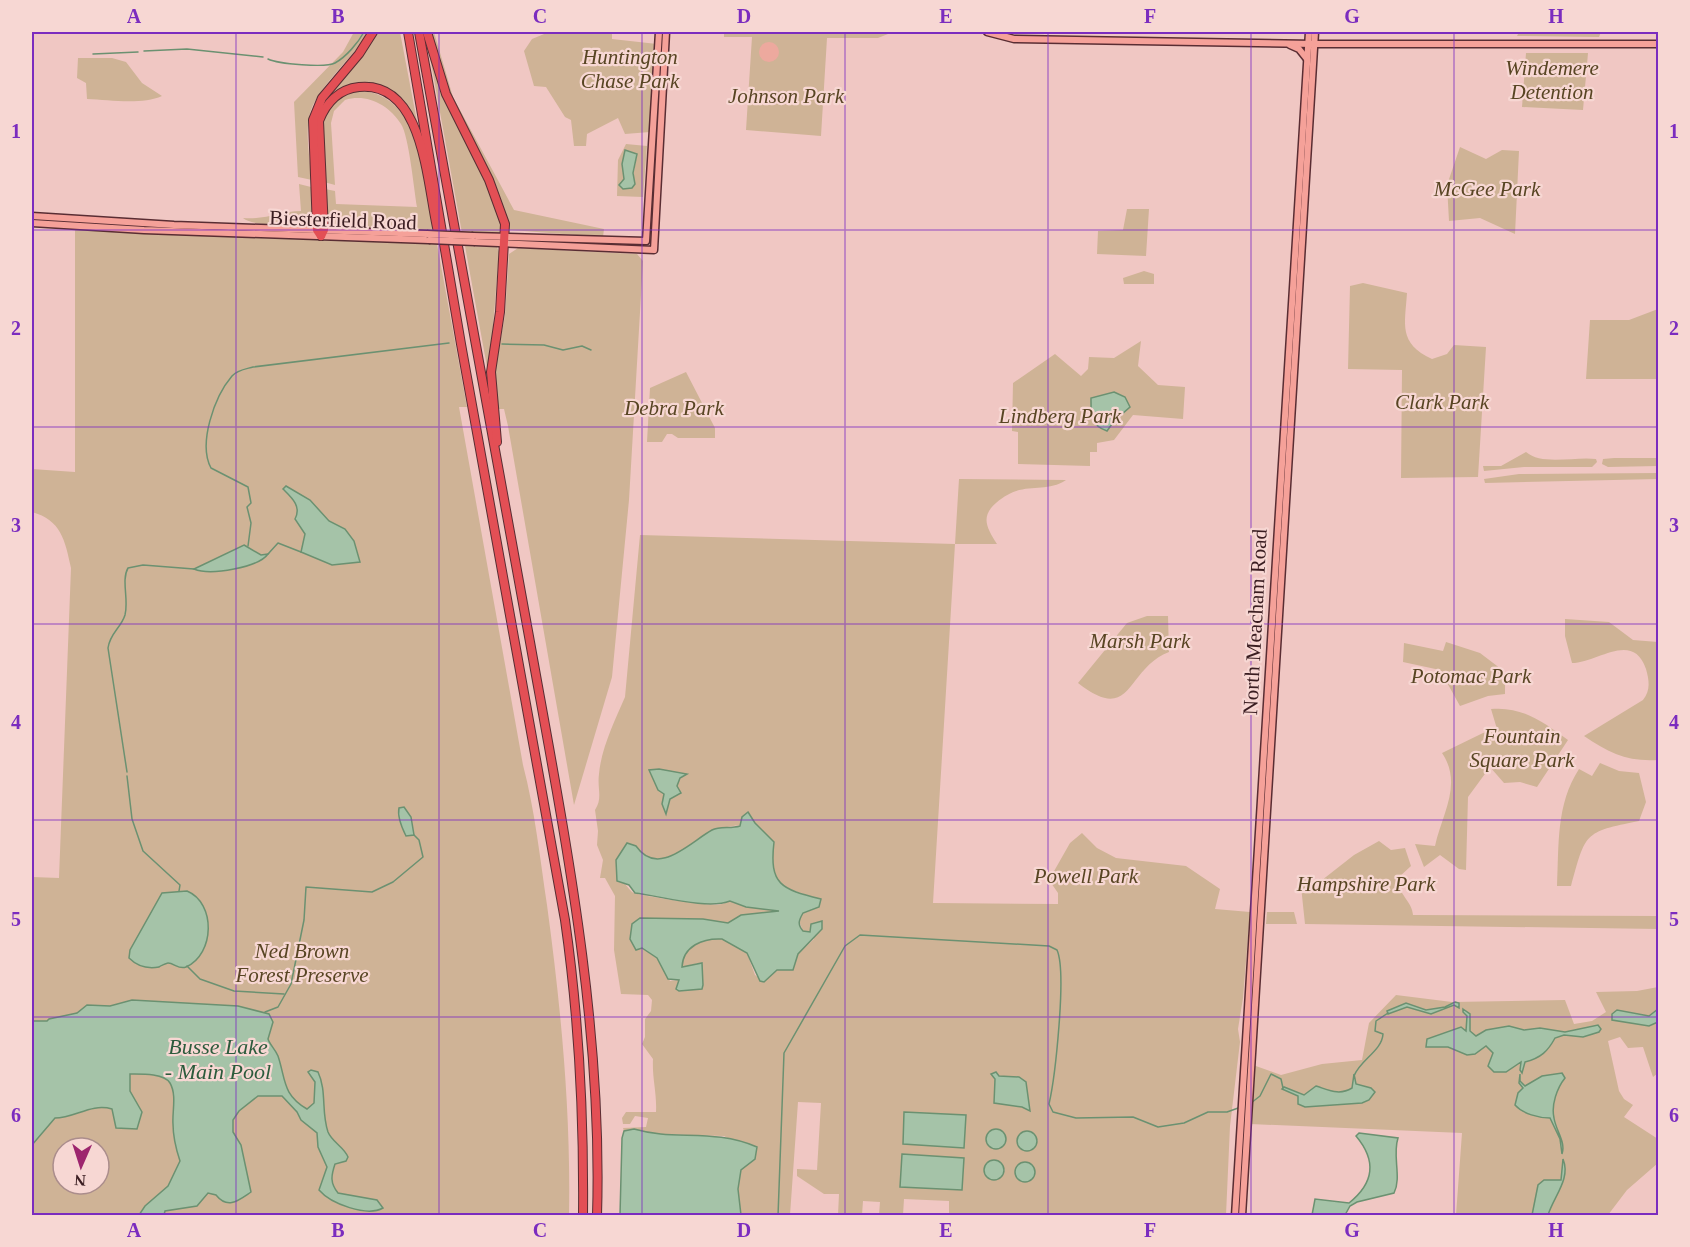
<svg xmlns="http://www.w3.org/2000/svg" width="1690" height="1247" viewBox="0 0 1690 1247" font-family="Georgia,serif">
  <rect width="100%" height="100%" fill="#f0c7c3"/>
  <g fill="#cfb396" fill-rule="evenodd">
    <path d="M354,32H370C354,55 319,87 311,110C304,131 310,158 312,180L298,177L294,102L343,52Z"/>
    <path d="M377,32H400L419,132C413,120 408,105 397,96C370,73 337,85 319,111L323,103L360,58Z"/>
    <polygon points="429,32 434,32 453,97 514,210 604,229 603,237 510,230 496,186 450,96"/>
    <polygon points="549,32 612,32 612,39 657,44 650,132 625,134 618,118 587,134 586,146 574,146 571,120 565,117 546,87 534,86 524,51 532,39"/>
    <polygon points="724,32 893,32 878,38 827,38 821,136 746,130 752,37 724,37"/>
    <polygon points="1519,32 1601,32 1599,37 1517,36"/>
    <polygon points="429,52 488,187 501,224 499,233 462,233"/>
    <polygon points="1526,53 1588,53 1583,110 1522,107"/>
    <path d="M78,58H112L126,62L142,83L162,96C142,105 110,100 87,99L86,83L77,78Z"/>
    <path d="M360,91C422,93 425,185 435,231L336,226L327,220L325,189L335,191L336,204L417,207C414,190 409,136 401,124C389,105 367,93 345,100L334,111L331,123L335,185L324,182L323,123C329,104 341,94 360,91Z"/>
    <path d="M626,144L647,146L643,197L617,196L618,160ZM625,150L637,154L633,178L620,182L624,179L622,164Z"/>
    <polygon points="1460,147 1486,159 1502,150 1519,151 1515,234 1480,218 1449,221 1447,185"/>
    <path d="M299,184L311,187L313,213L308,223C297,227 251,226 243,218C266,220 281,211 301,211Z"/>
    <polygon points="1127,209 1149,209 1146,256 1097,254 1098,231 1123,230"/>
    <path d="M75,225L236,237L437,244L467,407H459L523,765C535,811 540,858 547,905C561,1008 571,1112 569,1215H32V877L59,878L71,568C65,540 61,520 32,512V469L75,472ZM63,1148H99V1184H63Z"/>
    <polygon points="465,246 497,247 499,252 489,378"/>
    <polygon points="518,248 637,254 643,261 629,500 612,677 574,805 508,426 504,409 498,409 495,371 505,315 509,254"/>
    <polygon points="1144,271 1154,274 1154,284 1124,284 1123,278"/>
    <path d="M1363,283L1407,293C1405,325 1398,343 1432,359L1447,354L1454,345L1486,347L1478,477L1401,478L1402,370L1348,369L1350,286Z"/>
    <polygon points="1658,309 1658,379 1586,379 1590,320 1629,320"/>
    <polygon points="1141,341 1138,366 1158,385 1185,387 1183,419 1133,415 1114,440 1097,443 1097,452 1090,452 1090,466 1018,464 1018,432 1012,431 1013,383 1055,354 1081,376 1088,369 1089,357 1114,358"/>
    <polygon points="686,372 715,428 715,438 678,438 672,434 667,434 662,442 647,442 650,388"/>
    <path d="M1526,452C1542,466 1576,456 1596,459L1597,462L1592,467H1524L1484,471L1483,466H1501Z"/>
    <polygon points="1614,458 1658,458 1658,466 1608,467 1602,464 1603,459"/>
    <polygon points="1658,473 1658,479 1485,483 1484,479 1519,474"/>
    <path d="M959,479L1066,480C1043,495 1023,479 996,503C980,517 987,528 997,544H955L933,903L1058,904V893L1049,880L1070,843L1082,833L1097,848L1116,858L1186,866L1220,889L1215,909L1250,912L1243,998L1238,1029L1240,1042L1230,1126L1226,1215H949V1201L904,1199L903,1215H879L880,1202L863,1201L862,1215H838L839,1194H824L797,1176V1169L817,1170L821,1103L798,1102L790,1215H741L738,1189L741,1170L755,1159L756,1154L724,1136L656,1134L634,1129L624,1131L623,1128L646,1127L648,1118L635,1116L630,1124H623L622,1118L626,1112H656C657,1093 652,1078 653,1059L642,1044L645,1037V1019L651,1011L652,1000L648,995L621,994L614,950L615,896L605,878H600L603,860L597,845L598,831L595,810C603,798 597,789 599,774C601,749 615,720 625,697L640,535L955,544ZM755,823L774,842C769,887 781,887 820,899L812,910L803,913L799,921L803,931L808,933L812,929L814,939L798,954L794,965L777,970L764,982L755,975L747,953C739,948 730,941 721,939C703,934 682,949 682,967L699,963L679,980L670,981L657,958L642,948L640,918L703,919L728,923L780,911L773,908L746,907L730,901C726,902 721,905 717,905C707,905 637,896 632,892C627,887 623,880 616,875V860L625,849L636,846C659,879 690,841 713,830C716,828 747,824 755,823ZM1025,1131H1031L1038,1141L1022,1149L1017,1144ZM1004,1133L1006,1139L999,1149L986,1142V1135ZM997,1160L1005,1170L997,1180L986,1175L984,1169L990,1161Z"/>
    <path d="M1147,616H1168L1169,652C1125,669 1133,726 1078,683L1127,623Z"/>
    <path d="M1565,619L1609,622L1633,640L1658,642V760C1628,762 1609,753 1584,736L1643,700C1651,690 1649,680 1646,669C1633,630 1597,663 1572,663L1565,636Z"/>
    <polygon points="1446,642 1480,653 1505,672 1505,694 1488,696 1460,706 1440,670 1403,662 1404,643 1443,651"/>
    <path d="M1491,709C1523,706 1544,723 1568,740L1537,787L1520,782L1504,783L1490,767L1468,797L1466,870L1459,869L1440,855L1424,867L1415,844L1435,846C1442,814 1463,784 1442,753L1483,733L1497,729Z"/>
    <path d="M1600,763L1619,771L1639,773L1646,802L1639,821C1583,832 1586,833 1571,886H1557C1559,845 1556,804 1579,769L1592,776Z"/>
    <path d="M1379,841L1391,850L1405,848L1411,866L1397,879C1398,894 1412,901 1413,915L1658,916V929L1305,924L1300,877L1317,884L1354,855Z"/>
    <polygon points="1267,912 1294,912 1297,924 1266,924"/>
    <polygon points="1658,987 1658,1073 1653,1077 1643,1047 1628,1048 1620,1037 1608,1041 1619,1091 1624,1099 1633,1105 1624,1117 1658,1139 1658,1163 1627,1190 1608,1215 1456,1215 1462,1133 1250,1124 1253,1065 1281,1075 1322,1064 1362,1060 1369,1023 1396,995 1452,1002 1565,1000 1574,1024 1592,1021 1606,1012 1596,992 1637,991"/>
  </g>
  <circle fill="#eda99e" cx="769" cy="52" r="10"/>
  <g fill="#a5c3a8" stroke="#6b9171" stroke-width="1.5">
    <polygon points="625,150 637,154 633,173 635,184 632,188 623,189 619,185 624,179 622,164"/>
    <path d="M1114,392L1125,397L1130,407L1114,421L1107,431C1090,425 1091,415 1091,398Z"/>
    <path d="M286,486L310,500L329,521L345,529L354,541L360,562L332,565L301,552L305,534L295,519C302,506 291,497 283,489Z"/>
    <path d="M244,545L261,555L268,554C259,567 211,576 194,569Z"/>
    <polygon points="659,769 687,774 680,778 677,786 681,793 670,799 666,814 662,804 664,794 658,790 649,770"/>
    <path d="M404,807L411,817L414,835L406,836C402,828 397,817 399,808Z"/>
    <path d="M748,812L755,823L774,842C769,885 781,889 821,899L819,907L803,913C799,920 797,924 803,931L810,932L811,924L822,921V929L798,954L793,970H777L764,982L760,981L747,953L722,939C703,938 683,946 682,967L702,963L703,985L702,989L679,991L676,989L679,980L668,979L657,958L642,948L636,950L630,939L632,924L640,918L703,919L728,923L741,915L779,911L746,907L730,901C708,910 660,896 635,893L629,885L617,881L616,860L627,843L636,846C658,878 690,842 712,830C720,826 731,829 740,826L742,817Z"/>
    <path d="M187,891C216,903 215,954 186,967C179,970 174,963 168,963C167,963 160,966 159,967C148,969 137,966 129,958L130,950L162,893Z"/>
    <path d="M132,1000L238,1006L269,1014L273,1022L268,1039C270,1045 275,1049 278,1056C286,1080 282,1094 307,1109L314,1103L315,1082L308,1072L311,1070L318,1072C327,1091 321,1112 328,1132C332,1142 344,1147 348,1157L346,1161L335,1164C331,1176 330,1183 338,1193L377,1200L383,1208C367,1217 331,1204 319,1190L327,1167L318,1147L317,1133L301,1120L297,1112L282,1096H258L239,1111L233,1120V1132L241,1145L251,1192C239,1200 228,1210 216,1195L208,1193L197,1206L165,1211L164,1215H139L145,1206L168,1186L180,1161C176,1149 173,1138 173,1124C172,1112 177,1095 170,1083C164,1073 140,1074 130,1074V1091L142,1112L137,1129L116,1128L112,1109C91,1103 75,1118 55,1118L32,1145V1021H47L49,1019L77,1013L87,1005L110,1006Z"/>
    <polygon points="1455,1002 1459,1003 1459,1008 1454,1005 1431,1014 1407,1007 1388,1014 1387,1011 1406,1003 1426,1010 1445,1007"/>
    <path d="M1463,1009L1470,1014V1031L1476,1036L1486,1030L1509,1026L1524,1030L1540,1028L1565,1032L1598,1025L1601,1029L1599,1032L1583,1037L1564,1035L1555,1038C1548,1051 1541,1058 1525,1062L1522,1073L1520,1070L1521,1062L1506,1072H1494L1488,1066L1493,1053L1486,1046L1475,1054L1467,1055L1448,1047H1426L1427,1039L1461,1027L1466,1031L1467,1016L1463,1012Z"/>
    <polygon points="1658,1009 1658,1022 1649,1026 1612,1020 1612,1014 1617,1010 1649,1016"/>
    <polygon points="996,1072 999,1076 1019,1077 1026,1082 1030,1111 1022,1107 994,1103 995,1079 991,1074"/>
    <path d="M1562,1073L1565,1078C1557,1088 1551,1105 1554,1118C1556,1131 1566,1142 1562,1154L1560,1139L1550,1118C1539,1118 1523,1114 1515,1105L1518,1093L1523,1088L1519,1083L1520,1074V1081L1525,1086L1542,1076Z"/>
    <path d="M1354,1074L1356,1084L1371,1088L1375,1092L1369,1100L1362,1103L1305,1107L1298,1104V1096L1282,1089L1284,1087L1304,1095L1316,1086C1329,1090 1339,1096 1352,1088Z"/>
    <polygon points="904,1112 966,1115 964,1148 903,1144"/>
    <circle cx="996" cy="1139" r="10"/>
    <path d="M634,1129C675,1141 713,1128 757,1147L755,1159L741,1170L738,1189L741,1215H620L622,1138L624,1131Z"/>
    <circle cx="1027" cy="1141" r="10"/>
    <path d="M1359,1133L1398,1138C1392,1156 1402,1177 1394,1193L1357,1202L1350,1206L1345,1215H1312L1315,1199L1349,1203C1374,1183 1377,1161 1356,1136Z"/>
    <polygon points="902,1154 964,1158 962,1190 900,1187"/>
    <path d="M1563,1159C1571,1179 1554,1196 1548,1215H1532L1538,1185L1544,1180H1561Z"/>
    <circle cx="994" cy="1170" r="10"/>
    <circle cx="1025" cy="1172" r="10"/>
  </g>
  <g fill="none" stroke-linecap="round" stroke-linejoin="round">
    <g stroke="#6b9171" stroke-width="1.5">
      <polyline points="144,51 187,49 263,57"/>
      <polyline points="93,54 138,52"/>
      <path d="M268,59C278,64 326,68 335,63C346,57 358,43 364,32"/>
      <polyline points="502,344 544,345 563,350 582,346 591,350"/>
      <path d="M248,546L251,523L247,507L251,503L248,487L211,468C198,444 214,397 232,376C237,370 246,369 253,367L449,343"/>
      <polyline points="268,554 278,543 301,552"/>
      <path d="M127,772L108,648C110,633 121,628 125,615C129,600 121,580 128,568L143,565L194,569"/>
      <polyline points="127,776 132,819 143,851 180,885 179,891"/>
      <polyline points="187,966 200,979 234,991 284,994"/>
      <polyline points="265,1012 278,1007 291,984 304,920 306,887 372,892 393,882 423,857 419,840 414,835"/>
      <path d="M1354,1076C1360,1060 1382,1051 1383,1034L1375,1031L1376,1021L1388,1013"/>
      <polyline points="1251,1103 1260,1096 1271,1074 1281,1079 1283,1088"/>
      <path d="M778,1216L784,1053L845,946L860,935L1049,946L1057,950C1067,972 1055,1078 1049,1104L1053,1112L1076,1118L1133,1117L1158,1127L1184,1123L1208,1112H1227L1241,1107"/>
    </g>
    <defs>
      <g id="major">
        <polyline points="987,32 1014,39 1314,44 1658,44"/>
        <polyline points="1290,45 1299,49 1307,59"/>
        <polyline points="32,216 174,225 427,234"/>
        <polyline points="32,223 144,230 429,240"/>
        <polyline points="473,236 646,241 659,32"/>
        <polyline points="475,242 654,250 666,32"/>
        <polyline points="1235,1216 1309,32"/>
        <polyline points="1242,1216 1315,32"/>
      </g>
      <g id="highway">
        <path d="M408,32L461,344L565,920C579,1018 584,1116 583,1216"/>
        <path d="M419,32C456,235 493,439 530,642C564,832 603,1022 597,1216"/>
        <polyline points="427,32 446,94 489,180 505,224 500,312 491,372 497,442"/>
        <path d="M321,236L324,230L319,121C326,103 339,89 359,87C428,80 427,197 440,240"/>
        <polyline points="321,236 317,230 313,120 322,98 359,54 373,32"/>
      </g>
    </defs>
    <use href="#major" stroke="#592d33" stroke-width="9"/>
    <use href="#highway" stroke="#592d33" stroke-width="10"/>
    <use href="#major" stroke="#f5a199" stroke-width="6"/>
    <use href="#highway" stroke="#e34f55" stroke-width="8"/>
    <defs>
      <g id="major-bridge">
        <polyline points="427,234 473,236"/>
        <polyline points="429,240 475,242"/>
      </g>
    </defs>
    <use href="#major-bridge" stroke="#592d33" stroke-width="9" stroke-linecap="butt"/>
    <use href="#major-bridge" stroke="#f5a199" stroke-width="6"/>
  </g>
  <path fill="none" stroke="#7b2cbf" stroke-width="1.5" stroke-opacity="0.55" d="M236,32V1216M439,32V1216M642,32V1216M845,32V1216M1048,32V1216M1251,32V1216M1454,32V1216M32,230H1658M32,427H1658M32,624H1658M32,820H1658M32,1017H1658"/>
  <g text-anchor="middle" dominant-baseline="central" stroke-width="4.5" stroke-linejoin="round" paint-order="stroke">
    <g font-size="21" font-style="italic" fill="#584523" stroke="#f7d7d3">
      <text x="630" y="57">Huntington<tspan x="630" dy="24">Chase Park</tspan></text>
      <text x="1552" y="68">Windemere<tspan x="1552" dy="24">Detention</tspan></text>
      <text x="786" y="96">Johnson Park</text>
      <text x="1487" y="189">McGee Park</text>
      <text x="1442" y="402">Clark Park</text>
      <text x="674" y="408">Debra Park</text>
      <text x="1060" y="416">Lindberg Park</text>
      <text x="1140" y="641">Marsh Park</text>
      <text x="1471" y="676">Potomac Park</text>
      <text x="1522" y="736">Fountain<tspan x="1522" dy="24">Square Park</tspan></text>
      <text x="1086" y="876">Powell Park</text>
      <text x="1366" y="884">Hampshire Park</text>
      <text x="302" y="951">Ned Brown<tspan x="302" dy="24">Forest Preserve</tspan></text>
    </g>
    <g font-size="21" fill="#3a1d21" stroke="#f7d7d3">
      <text transform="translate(343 220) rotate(2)">Biesterfield Road</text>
      <text transform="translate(1255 622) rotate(-87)">North Meacham Road</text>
    </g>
    <g font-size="22" font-style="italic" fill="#2c5b3c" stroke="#f7d7d3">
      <text x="218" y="1046">Busse Lake<tspan x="218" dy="25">- Main Pool</tspan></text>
    </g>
  </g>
  <rect width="1690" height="1247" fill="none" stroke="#f7d7d3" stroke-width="66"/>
  <g transform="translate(81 1166) rotate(183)"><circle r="28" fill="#f7d7d3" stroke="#ab8d8c" stroke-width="1.5"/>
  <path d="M0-4.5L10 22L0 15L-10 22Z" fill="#9d256e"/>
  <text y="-9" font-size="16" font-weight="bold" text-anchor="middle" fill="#3a1d21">N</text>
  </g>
  <rect x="33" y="33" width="1624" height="1181" fill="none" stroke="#7b2cbf" stroke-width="2"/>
  <g font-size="20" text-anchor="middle" font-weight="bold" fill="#7b2cbf">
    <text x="134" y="23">A</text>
    <text x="338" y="23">B</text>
    <text x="540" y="23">C</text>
    <text x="744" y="23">D</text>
    <text x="946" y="23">E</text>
    <text x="1150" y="23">F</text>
    <text x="1352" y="23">G</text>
    <text x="1556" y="23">H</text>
    <text x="16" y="138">1</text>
    <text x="1674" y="138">1</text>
    <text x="16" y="335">2</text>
    <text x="1674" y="335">2</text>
    <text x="16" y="532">3</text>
    <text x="1674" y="532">3</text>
    <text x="16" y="729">4</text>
    <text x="1674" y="729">4</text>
    <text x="16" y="926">5</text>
    <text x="1674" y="926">5</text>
    <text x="16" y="1122">6</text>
    <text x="1674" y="1122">6</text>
    <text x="134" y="1237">A</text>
    <text x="338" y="1237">B</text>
    <text x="540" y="1237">C</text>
    <text x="744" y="1237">D</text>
    <text x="946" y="1237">E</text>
    <text x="1150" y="1237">F</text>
    <text x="1352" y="1237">G</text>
    <text x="1556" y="1237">H</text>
  </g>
</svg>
